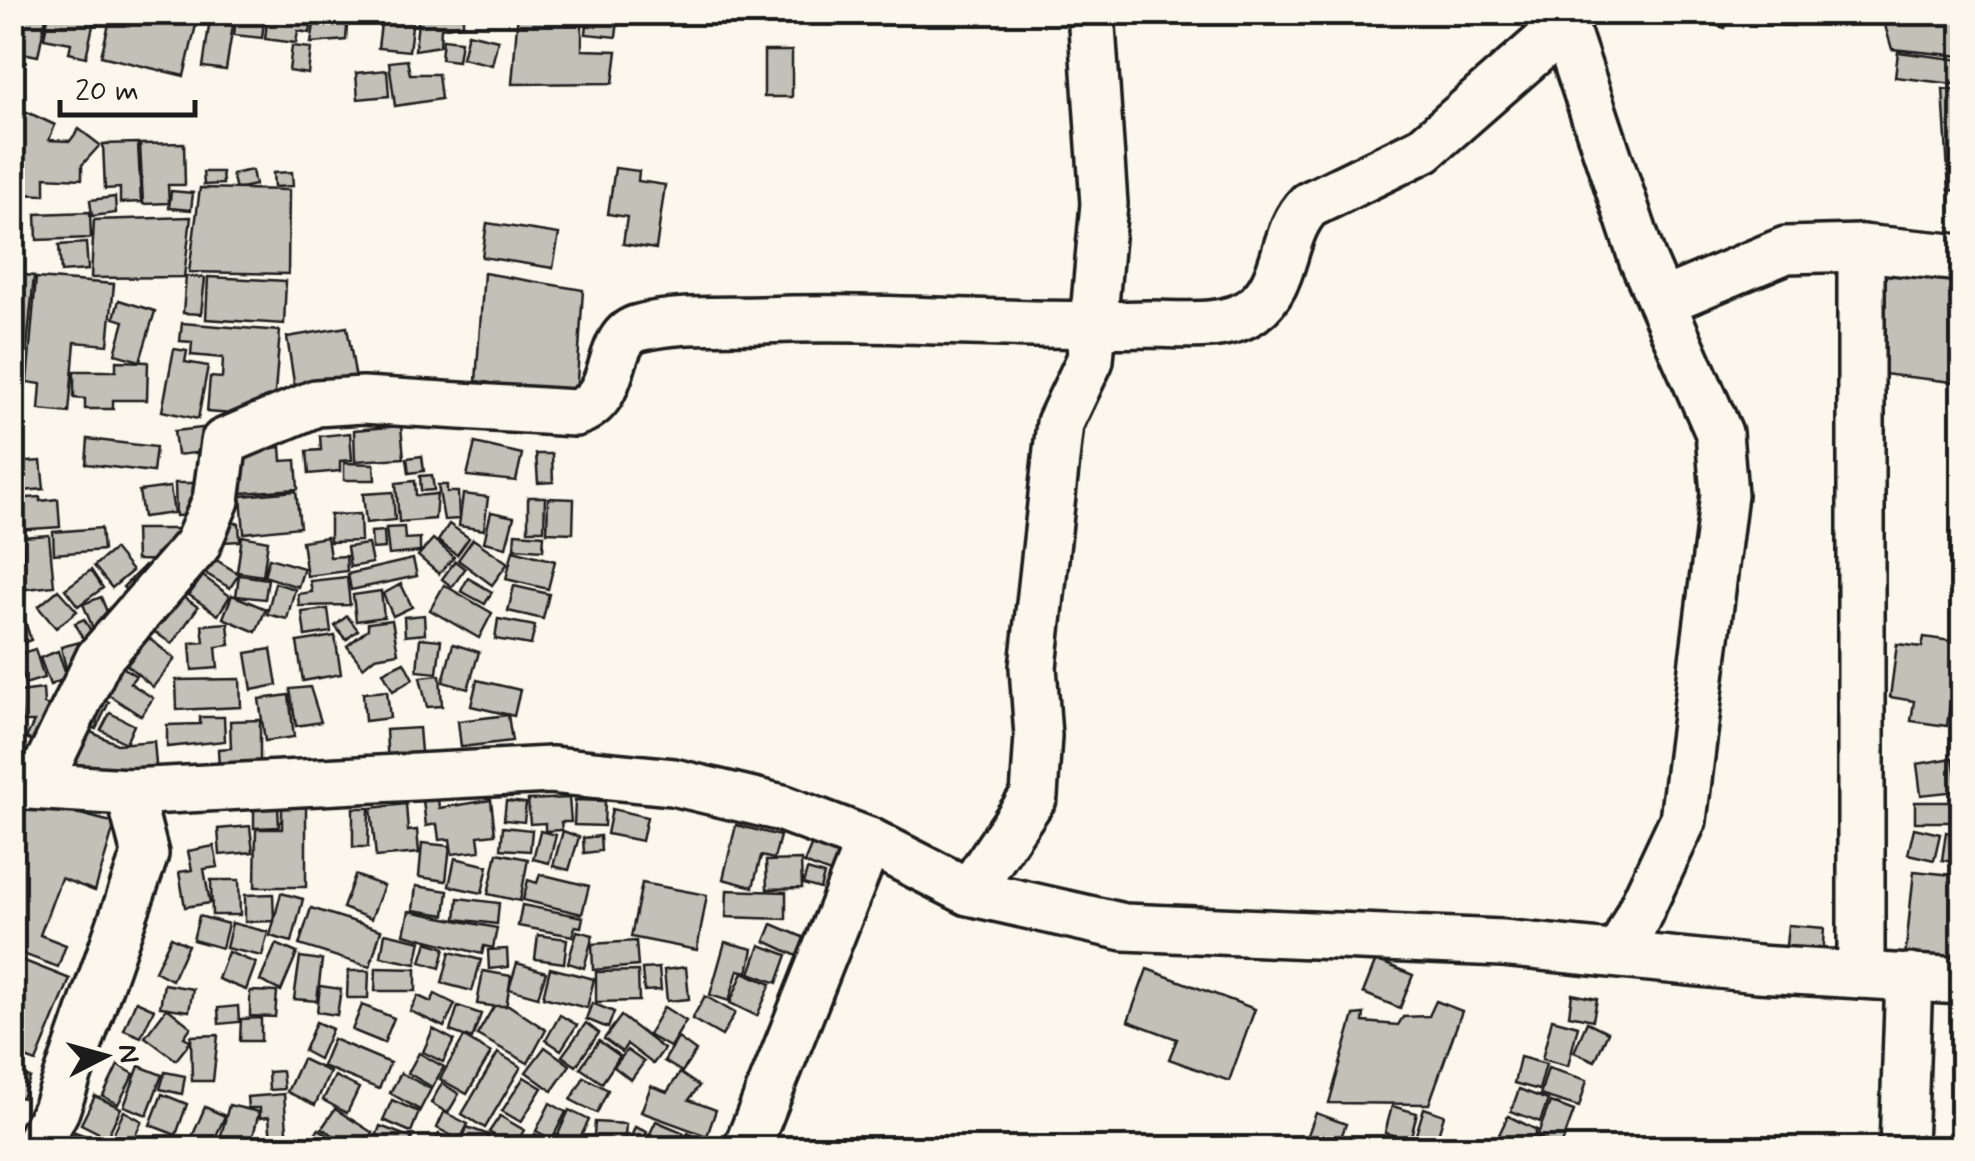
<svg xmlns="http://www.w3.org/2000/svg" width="1975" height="1161" viewBox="0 0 1975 1161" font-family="Mynerve,sans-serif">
  <rect width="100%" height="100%" fill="#fbf7ec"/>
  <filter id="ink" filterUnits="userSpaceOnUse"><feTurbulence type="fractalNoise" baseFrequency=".01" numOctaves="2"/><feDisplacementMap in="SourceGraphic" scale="20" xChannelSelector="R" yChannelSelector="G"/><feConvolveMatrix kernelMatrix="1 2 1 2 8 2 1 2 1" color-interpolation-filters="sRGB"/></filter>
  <g filter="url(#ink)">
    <g fill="#c3c0b8" stroke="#1c1c1c" stroke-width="2.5">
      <polygon points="12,12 47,12 38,56 12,51"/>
      <polygon points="49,12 96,12 86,57 69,53 71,43 44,38"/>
      <polygon points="112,12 199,12 184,76 101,56"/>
      <polygon points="211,12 235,12 226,70 203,67"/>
      <polygon points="237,12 265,12 262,38 234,35"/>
      <polygon points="268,12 313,12 310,33 298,31 296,43 265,39"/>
      <polygon points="316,12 417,12 348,13 346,40 311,43"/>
      <polygon points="419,12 463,12 463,24 441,28 440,46 415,50"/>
      <polygon points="518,12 582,12 582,50 617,51 613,83 512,84"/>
      <polygon points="588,12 619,12 616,37 586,34"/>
      <polygon points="1523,12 1544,12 1545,27 1523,27"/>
      <polygon points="1729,12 1725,28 1696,20 1696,12"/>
      <polygon points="1753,12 1794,12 1794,26 1752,25"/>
      <polygon points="1881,12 1962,12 1962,56 1892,49"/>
      <polygon points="382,15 413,18 409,51 378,48"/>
      <polygon points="468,33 498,40 492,65 462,58"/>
      <polygon points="443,39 461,41 458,61 441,59"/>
      <polygon points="292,46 311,48 308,74 289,71"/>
      <rect x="764" y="51" width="28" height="46"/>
      <polygon points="1898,52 1962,60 1962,85 1895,77"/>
      <polygon points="407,60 410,74 438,74 441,99 395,106 389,62"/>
      <polygon points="387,70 389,96 358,99 356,73"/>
      <polygon points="1943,89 1962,91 1962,207 1961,191 1949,190"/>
      <polygon points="27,112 55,125 49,140 70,141 79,129 100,145 82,165 82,179 45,177 45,195 13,194 12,125 21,125"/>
      <polygon points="138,143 141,202 120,203 120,188 105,189 103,144"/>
      <polygon points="184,143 185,185 168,185 169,203 143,204 140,144"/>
      <polygon points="615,168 639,171 638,181 665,185 656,249 623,244 627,217 608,214"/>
      <polygon points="252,170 255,185 236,189 232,174"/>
      <polygon points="203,172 222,172 223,184 204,185"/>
      <polygon points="292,172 293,186 274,187 273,173"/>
      <polygon points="200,188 289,190 288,274 189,272"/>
      <polygon points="171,191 193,193 191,210 169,208"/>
      <polygon points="115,197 116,213 92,216 90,200"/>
      <polygon points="90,212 91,238 37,240 36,214"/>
      <polygon points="12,217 27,224 16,247 12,246"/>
      <polygon points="191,217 184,277 91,278 94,220"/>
      <polygon points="487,223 559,234 553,268 482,257"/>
      <polygon points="86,243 88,270 61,272 59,245"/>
      <polygon points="1885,267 1962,275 1962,383 1874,373"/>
      <polygon points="484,273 583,290 576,395 489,397 491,383 476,381"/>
      <polygon points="12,274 34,276 21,408 12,407"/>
      <polygon points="186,276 205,278 201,314 183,313"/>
      <polygon points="208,277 286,281 284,324 206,319"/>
      <polygon points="36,278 114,284 108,345 75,342 69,413 39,410 41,384 27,382"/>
      <polygon points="119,300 155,311 140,361 115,354 124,321 114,318"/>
      <polygon points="182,323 280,331 273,417 207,412 210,377 222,378 223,358 191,355 192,342 180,341"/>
      <polygon points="347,327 356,379 295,389 287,337"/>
      <polygon points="174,349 187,351 185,362 208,366 198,419 162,411"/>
      <polygon points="116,361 148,362 147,400 113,400 113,409 85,409 85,399 74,398 74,371 116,371"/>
      <polygon points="401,426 404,458 355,461 354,430"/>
      <polygon points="212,427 214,451 177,455 174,431"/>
      <polygon points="350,433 352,460 340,461 340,471 309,474 307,451 321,450 320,436"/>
      <polygon points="88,439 156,447 153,472 86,464"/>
      <polygon points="475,443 522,454 516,481 467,476"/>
      <polygon points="281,447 282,461 296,460 298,489 227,494 230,451"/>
      <polygon points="536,454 552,454 553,482 538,483"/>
      <polygon points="422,456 424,471 409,473 407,458"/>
      <polygon points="41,461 44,489 12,492 12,463"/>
      <polygon points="344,463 374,464 375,480 344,480"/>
      <polygon points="432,475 434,490 421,491 420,476"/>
      <polygon points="415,481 416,496 437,494 435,519 399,522 396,483"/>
      <polygon points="175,483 206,483 207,515 176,516"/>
      <polygon points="438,485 447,485 447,492 458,492 459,519 444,520"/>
      <polygon points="170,487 174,513 143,517 139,491"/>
      <polygon points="296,491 300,527 244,533 241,496"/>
      <polygon points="393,492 395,520 366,523 363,494"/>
      <polygon points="463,494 488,497 484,530 459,526"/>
      <polygon points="40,497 40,501 58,499 60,527 16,530 14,499"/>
      <polygon points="528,497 545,497 544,530 528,530"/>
      <polygon points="548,498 574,499 573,533 547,532"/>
      <polygon points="491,512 514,517 506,547 484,542"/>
      <polygon points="360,514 361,541 330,542 330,515"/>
      <polygon points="12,522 21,600 12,601"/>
      <polygon points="221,523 239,523 240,541 223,542"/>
      <polygon points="449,524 469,538 457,555 438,541"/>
      <polygon points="404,527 405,539 420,538 420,552 389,555 386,528"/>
      <polygon points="101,528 103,550 54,554 53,532"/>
      <polygon points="135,529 177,529 177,561 136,560"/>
      <polygon points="384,531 385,548 372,549 371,532"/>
      <polygon points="515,533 544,535 543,550 514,548"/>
      <polygon points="49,535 54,586 26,589 22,537"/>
      <polygon points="242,536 268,541 263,576 237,572"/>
      <polygon points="327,537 330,557 346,556 347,571 307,576 302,541"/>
      <polygon points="433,539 454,557 439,574 418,556"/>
      <polygon points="473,539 508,563 492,585 458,560"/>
      <polygon points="368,544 372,563 350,567 347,547"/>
      <polygon points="114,549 132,571 112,588 94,566"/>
      <polygon points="513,550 555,561 548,589 506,579"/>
      <polygon points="213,558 239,574 230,588 205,573"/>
      <polygon points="269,558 304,568 298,587 264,576"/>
      <polygon points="413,559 417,576 351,590 348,574"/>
      <polygon points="455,561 465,569 452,587 442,579"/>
      <polygon points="144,566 156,579 136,600 123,587"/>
      <polygon points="91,570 103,588 78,606 65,589"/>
      <polygon points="239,575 268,579 265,599 236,596"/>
      <polygon points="203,576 230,596 218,615 189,595"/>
      <polygon points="347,577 350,605 299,606 298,594 312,592 310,581"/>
      <polygon points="468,578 492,592 485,604 461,591"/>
      <polygon points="275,583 295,589 287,619 267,614"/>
      <polygon points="401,584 412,607 393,616 383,594"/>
      <polygon points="444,585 492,613 479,638 430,610"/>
      <polygon points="514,586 549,594 543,619 508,611"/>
      <polygon points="58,590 77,611 56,628 38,607"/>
      <polygon points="175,591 198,607 172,644 149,628"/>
      <polygon points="381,591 384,617 356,621 353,595"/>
      <polygon points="232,595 266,609 256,632 223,618"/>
      <polygon points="101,597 114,629 96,636 83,604"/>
      <polygon points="328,609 331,632 305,636 302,612"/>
      <polygon points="424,615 425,634 405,636 404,617"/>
      <polygon points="347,616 358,630 346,640 335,626"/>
      <polygon points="84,619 97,641 87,646 75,623"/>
      <polygon points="498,619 535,626 531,645 495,639"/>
      <polygon points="392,620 398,653 375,657 363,667 347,646 368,629 368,623"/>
      <polygon points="25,621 31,640 12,647 12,625"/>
      <polygon points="228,623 230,645 216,647 218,668 192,670 190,643 204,642 202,625"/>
      <polygon points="335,636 341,674 303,681 297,642"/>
      <polygon points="1924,637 1958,642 1947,726 1911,721 1914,701 1890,697 1897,644 1922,647"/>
      <polygon points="149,638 175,659 153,687 127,665"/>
      <polygon points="420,638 441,640 437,673 417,671"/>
      <polygon points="80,642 86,670 67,673 61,647"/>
      <polygon points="453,644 479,652 468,689 443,682"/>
      <polygon points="35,649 44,678 25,684 15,655"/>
      <polygon points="271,649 277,685 252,690 246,653"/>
      <polygon points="58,651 67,678 50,685 40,658"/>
      <polygon points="12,660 19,686 12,687"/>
      <polygon points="112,660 136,676 130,683 153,698 141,716 95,686"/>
      <polygon points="404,662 413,679 393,691 383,672"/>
      <polygon points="440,675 442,706 427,707 420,677"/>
      <polygon points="240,679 241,707 177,710 176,680"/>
      <polygon points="477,680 520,690 514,716 471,706"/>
      <polygon points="310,687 321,722 296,726 290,689"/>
      <polygon points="43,689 44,704 68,714 52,750 26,738 34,722 22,722 19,692"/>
      <polygon points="86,691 109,702 96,729 72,717"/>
      <polygon points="387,691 390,718 365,721 363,693"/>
      <polygon points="12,695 16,695 17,725 12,725"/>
      <polygon points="289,695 294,737 265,741 259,699"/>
      <polygon points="110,713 134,725 126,743 101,730"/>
      <polygon points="508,715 512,741 461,747 458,721"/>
      <polygon points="200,717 224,717 225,741 167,747 167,725 200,724"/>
      <polygon points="260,720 260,767 219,768 218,749 231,748 230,721"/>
      <polygon points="73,724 117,744 154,741 157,776 116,784 58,758"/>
      <polygon points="419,728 422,764 388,767 386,730"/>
      <polygon points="12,734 23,736 16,767 12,766"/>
      <polygon points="1953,758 1958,791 1921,795 1917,764"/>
      <polygon points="438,798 439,808 491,800 495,834 478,836 480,851 452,854 450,839 439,840 437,824 426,826 423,800"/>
      <polygon points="569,798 571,822 561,822 562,830 545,831 545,823 530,824 528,800"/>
      <polygon points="26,800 115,823 95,891 61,878 40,935 66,945 58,967 12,950 12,837"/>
      <polygon points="575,800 605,801 604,826 574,825"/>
      <polygon points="506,801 526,803 524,822 504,820"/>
      <rect x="1915" y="802" width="42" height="20"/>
      <polygon points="406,804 408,831 417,830 419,853 376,857 371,808"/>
      <polygon points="282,805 306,806 306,887 255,887 256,829 282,829"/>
      <polygon points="254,808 278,808 279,827 254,828"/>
      <polygon points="353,808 369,808 368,847 353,847"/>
      <polygon points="612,809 647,817 642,841 607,834"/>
      <polygon points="736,825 780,836 774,859 761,856 753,887 723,879"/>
      <polygon points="250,826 253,852 220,855 218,829"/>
      <polygon points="503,827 532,830 530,851 501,849"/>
      <polygon points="1914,828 1940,834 1934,860 1908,854"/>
      <polygon points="540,831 556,835 549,863 533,859"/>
      <polygon points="563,831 579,837 569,870 553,866"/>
      <polygon points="1946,832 1962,835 1962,864 1942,860"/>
      <polygon points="600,836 601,851 584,853 583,838"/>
      <polygon points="813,841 839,851 830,873 804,863"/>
      <polygon points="422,843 450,846 446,881 419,877"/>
      <polygon points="214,846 218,867 204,869 210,903 185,907 179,872 192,870 188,851"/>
      <polygon points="497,853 528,859 520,901 488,894"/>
      <polygon points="455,858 488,866 482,893 449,886"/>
      <polygon points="801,860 802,888 767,889 766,861"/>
      <polygon points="807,870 824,875 820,889 803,884"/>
      <polygon points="1914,871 1962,876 1962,964 1905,958"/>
      <polygon points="540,874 589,886 582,914 523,900 528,880 537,883"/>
      <polygon points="355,875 384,886 371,919 343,908"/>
      <polygon points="211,880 239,880 240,915 212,915"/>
      <polygon points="642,883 707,895 697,950 631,937"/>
      <polygon points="416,886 448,891 445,915 413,910"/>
      <polygon points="727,890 786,892 786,919 726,917"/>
      <polygon points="281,893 303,899 292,942 270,936"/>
      <polygon points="273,894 274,921 245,922 245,895"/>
      <polygon points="458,898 499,903 497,924 456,919"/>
      <polygon points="522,905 583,917 581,927 575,926 573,936 518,926"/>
      <polygon points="311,908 381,930 370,967 299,945"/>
      <polygon points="409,911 497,928 493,948 484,946 482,954 404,934"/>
      <polygon points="199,916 228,924 222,948 193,940"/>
      <polygon points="232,923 268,932 262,956 226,948"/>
      <polygon points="772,924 805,938 797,956 765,941"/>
      <polygon points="1788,925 1824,928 1822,959 1785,956"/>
      <polygon points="577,931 593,935 584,968 568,963"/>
      <polygon points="385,933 421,941 416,964 381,957"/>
      <polygon points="538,935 567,939 564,963 535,959"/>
      <polygon points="171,937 188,945 172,980 155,971"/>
      <polygon points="636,941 638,966 593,970 592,944"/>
      <polygon points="427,942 445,948 440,968 421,962"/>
      <polygon points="725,942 753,949 748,972 738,970 729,1001 710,995"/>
      <polygon points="276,944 297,953 281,991 260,981"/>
      <polygon points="760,945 787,955 777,983 750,973"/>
      <polygon points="507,949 508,967 489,969 488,950"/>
      <polygon points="228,952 256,963 246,990 218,979"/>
      <polygon points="450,952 481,960 472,991 442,983"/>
      <polygon points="12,956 70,979 36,1062 12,1053"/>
      <polygon points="300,957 322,960 317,1001 294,999"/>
      <polygon points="1376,960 1413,975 1400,1008 1363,993"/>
      <polygon points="517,963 546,972 538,997 509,989"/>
      <polygon points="686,967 689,999 667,1001 664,970"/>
      <polygon points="376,968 416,969 416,991 375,991"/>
      <polygon points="550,968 594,979 587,1008 543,997"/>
      <polygon points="659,968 661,990 644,991 642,969"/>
      <polygon points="1147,969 1255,1009 1229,1081 1169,1059 1177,1039 1128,1021"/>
      <polygon points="348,971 369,971 368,998 347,998"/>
      <polygon points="483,971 511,976 506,1008 477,1004"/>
      <polygon points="638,971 639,1001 596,1002 596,972"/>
      <polygon points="743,972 771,984 757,1016 730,1003"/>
      <polygon points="164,984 193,989 189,1011 160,1007"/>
      <polygon points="320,986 341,989 337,1015 317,1012"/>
      <polygon points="250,991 277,992 275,1017 250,1016"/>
      <polygon points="435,994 455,1004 444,1027 410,1011 418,996 431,1002"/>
      <polygon points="1572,994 1597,999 1593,1020 1569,1015"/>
      <polygon points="705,996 735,1013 722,1036 692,1019"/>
      <polygon points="136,1001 154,1009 141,1037 124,1030"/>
      <polygon points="1436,1001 1462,1011 1429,1104 1329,1103 1354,1015 1364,1014 1363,1022 1398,1025 1403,1017 1429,1016"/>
      <polygon points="592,1003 614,1012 608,1028 586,1019"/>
      <polygon points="362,1005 394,1018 384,1043 352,1030"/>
      <polygon points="238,1006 239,1022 219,1024 218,1008"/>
      <polygon points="458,1006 481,1014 472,1039 450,1031"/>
      <polygon points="494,1006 510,1006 546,1030 528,1063 477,1035"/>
      <polygon points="664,1007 686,1021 670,1047 648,1035"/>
      <polygon points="167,1008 191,1027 184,1037 191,1041 176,1060 145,1037"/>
      <polygon points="560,1015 577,1025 561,1050 546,1040"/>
      <polygon points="621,1016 664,1049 653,1064 627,1044 622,1052 604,1039"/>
      <polygon points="261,1018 261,1041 240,1041 241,1019"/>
      <polygon points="1552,1019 1578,1026 1568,1066 1542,1059"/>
      <polygon points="316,1022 332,1029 319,1059 304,1051"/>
      <polygon points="1587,1022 1608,1032 1595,1061 1574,1052"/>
      <polygon points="586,1023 599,1033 576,1066 562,1056"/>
      <polygon points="433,1029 454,1040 443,1062 423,1052"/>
      <polygon points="218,1035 213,1081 192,1081 191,1036"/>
      <polygon points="464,1037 491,1053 467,1094 440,1079"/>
      <polygon points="678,1038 696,1051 682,1072 664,1061"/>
      <polygon points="333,1039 390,1063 379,1089 322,1066"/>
      <polygon points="599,1041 620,1056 602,1083 580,1068"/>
      <polygon points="545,1047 570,1065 552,1091 526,1072"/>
      <polygon points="627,1050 644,1062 631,1080 614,1067"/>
      <polygon points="419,1053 444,1067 432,1087 408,1073"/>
      <polygon points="498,1053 521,1067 485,1128 462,1114"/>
      <polygon points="1520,1057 1546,1064 1539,1090 1514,1083"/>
      <polygon points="302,1059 330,1072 315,1105 287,1092"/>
      <polygon points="118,1065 134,1074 118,1104 103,1096"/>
      <polygon points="139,1066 162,1075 147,1115 124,1106"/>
      <polygon points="1548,1068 1587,1080 1579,1107 1540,1095"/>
      <polygon points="12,1071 30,1078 22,1098 12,1094"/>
      <polygon points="282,1071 284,1089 269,1090 268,1072"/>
      <polygon points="165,1072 185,1076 182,1094 160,1089"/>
      <polygon points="401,1073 431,1089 420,1110 390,1093"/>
      <polygon points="680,1073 699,1086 689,1100 716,1110 707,1136 641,1112 651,1086 667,1092"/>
      <polygon points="335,1076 359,1088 347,1113 323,1100"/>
      <polygon points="524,1077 542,1088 521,1122 502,1111"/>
      <polygon points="584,1077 608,1090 597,1113 571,1100"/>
      <polygon points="442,1083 459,1094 448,1113 431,1103"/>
      <polygon points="1519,1089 1548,1100 1540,1122 1511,1111"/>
      <polygon points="162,1094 187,1104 176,1135 150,1125"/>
      <polygon points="284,1094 288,1142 271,1143 269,1117 260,1118 260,1108 248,1108 247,1097"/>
      <polygon points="95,1096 121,1108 107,1137 81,1124"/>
      <polygon points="392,1100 419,1112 411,1132 383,1120"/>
      <polygon points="1550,1102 1574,1111 1561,1147 1537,1137"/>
      <polygon points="550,1103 566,1112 552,1139 536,1131"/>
      <polygon points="229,1105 259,1112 250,1148 218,1147"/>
      <polygon points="1392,1106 1417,1113 1410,1140 1385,1133"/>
      <polygon points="205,1107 225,1116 212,1145 192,1137"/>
      <polygon points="1424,1108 1444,1115 1434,1148 1414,1141"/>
      <polygon points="335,1109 373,1133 363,1148 354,1148 322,1128"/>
      <polygon points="569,1110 589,1120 575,1148 555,1141"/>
      <polygon points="124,1111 142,1121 130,1146 112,1137"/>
      <polygon points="444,1112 468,1124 460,1140 437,1128"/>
      <polygon points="1316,1113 1346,1124 1337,1148 1303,1148"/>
      <polygon points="500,1116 524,1130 514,1148 489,1132"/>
      <polygon points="1508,1116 1537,1130 1528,1148 1507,1148 1495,1143"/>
      <polygon points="656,1121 684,1133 677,1148 643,1148"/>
      <polygon points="595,1122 626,1124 624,1148 593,1148"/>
      <polygon points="380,1126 412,1138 408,1148 372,1148"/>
      <polygon points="467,1127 489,1135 484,1148 459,1148"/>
      <polygon points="635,1127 647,1132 641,1148 627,1148"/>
      <polygon points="319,1129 328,1135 316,1148 303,1148"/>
      <polygon points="75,1132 119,1148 69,1148"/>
      <polygon points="688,1133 716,1148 680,1148"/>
      <polygon points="439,1134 456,1143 453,1148 432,1148"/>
      <polygon points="535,1134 560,1148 528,1148"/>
      <polygon points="1385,1139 1416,1146 1415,1148 1383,1148"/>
    </g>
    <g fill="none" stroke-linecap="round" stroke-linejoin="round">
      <defs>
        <g id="minor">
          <polyline points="1560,12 1642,258 1719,433 1724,494 1683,820 1620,954"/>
          <polyline points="1861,248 1861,975"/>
          <polyline points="1664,301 1786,250 1861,248 1962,258"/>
          <path d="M12,780L44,772L99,658L197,545L216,500L224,442L316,403L363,400L575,413C622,398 603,337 639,328C678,318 721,321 761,320C890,315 1019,328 1149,324C1182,324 1225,330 1253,310C1289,283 1280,234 1309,205L1424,149L1562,28"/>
          <polyline points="12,785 129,792 551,770 673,782 782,808 869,841 969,892 1124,927 1502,943 1758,969 1962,981"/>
          <polyline points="969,892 1034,796 1038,736 1033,667 1060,423 1090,360 1104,204 1091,12"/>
          <polyline points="36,1148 56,1110 145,854 129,792"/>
          <polyline points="747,1148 869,841"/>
          <polyline points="1903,1148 1909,977"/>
        </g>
      </defs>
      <use href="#minor" stroke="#1c1c1c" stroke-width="52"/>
      <use href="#minor" stroke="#fbf7ec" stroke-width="45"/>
    </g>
  </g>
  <rect width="1975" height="1161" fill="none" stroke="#fbf7ec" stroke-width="50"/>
  <rect x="25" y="25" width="1925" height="1111" fill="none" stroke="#1c1c1c" stroke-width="4" filter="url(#ink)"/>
  <g transform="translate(105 1056) rotate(84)" stroke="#fbf7ec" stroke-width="8" paint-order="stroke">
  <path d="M0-8L18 38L0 25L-18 38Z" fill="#1c1c1c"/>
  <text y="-15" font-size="28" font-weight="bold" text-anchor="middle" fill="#1c1c1c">N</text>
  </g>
  <path d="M60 100v15h135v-15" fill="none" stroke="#1c1c1c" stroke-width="5"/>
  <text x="75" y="100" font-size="30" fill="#1c1c1c" stroke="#fbf7ec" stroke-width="8" paint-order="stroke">20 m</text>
</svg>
